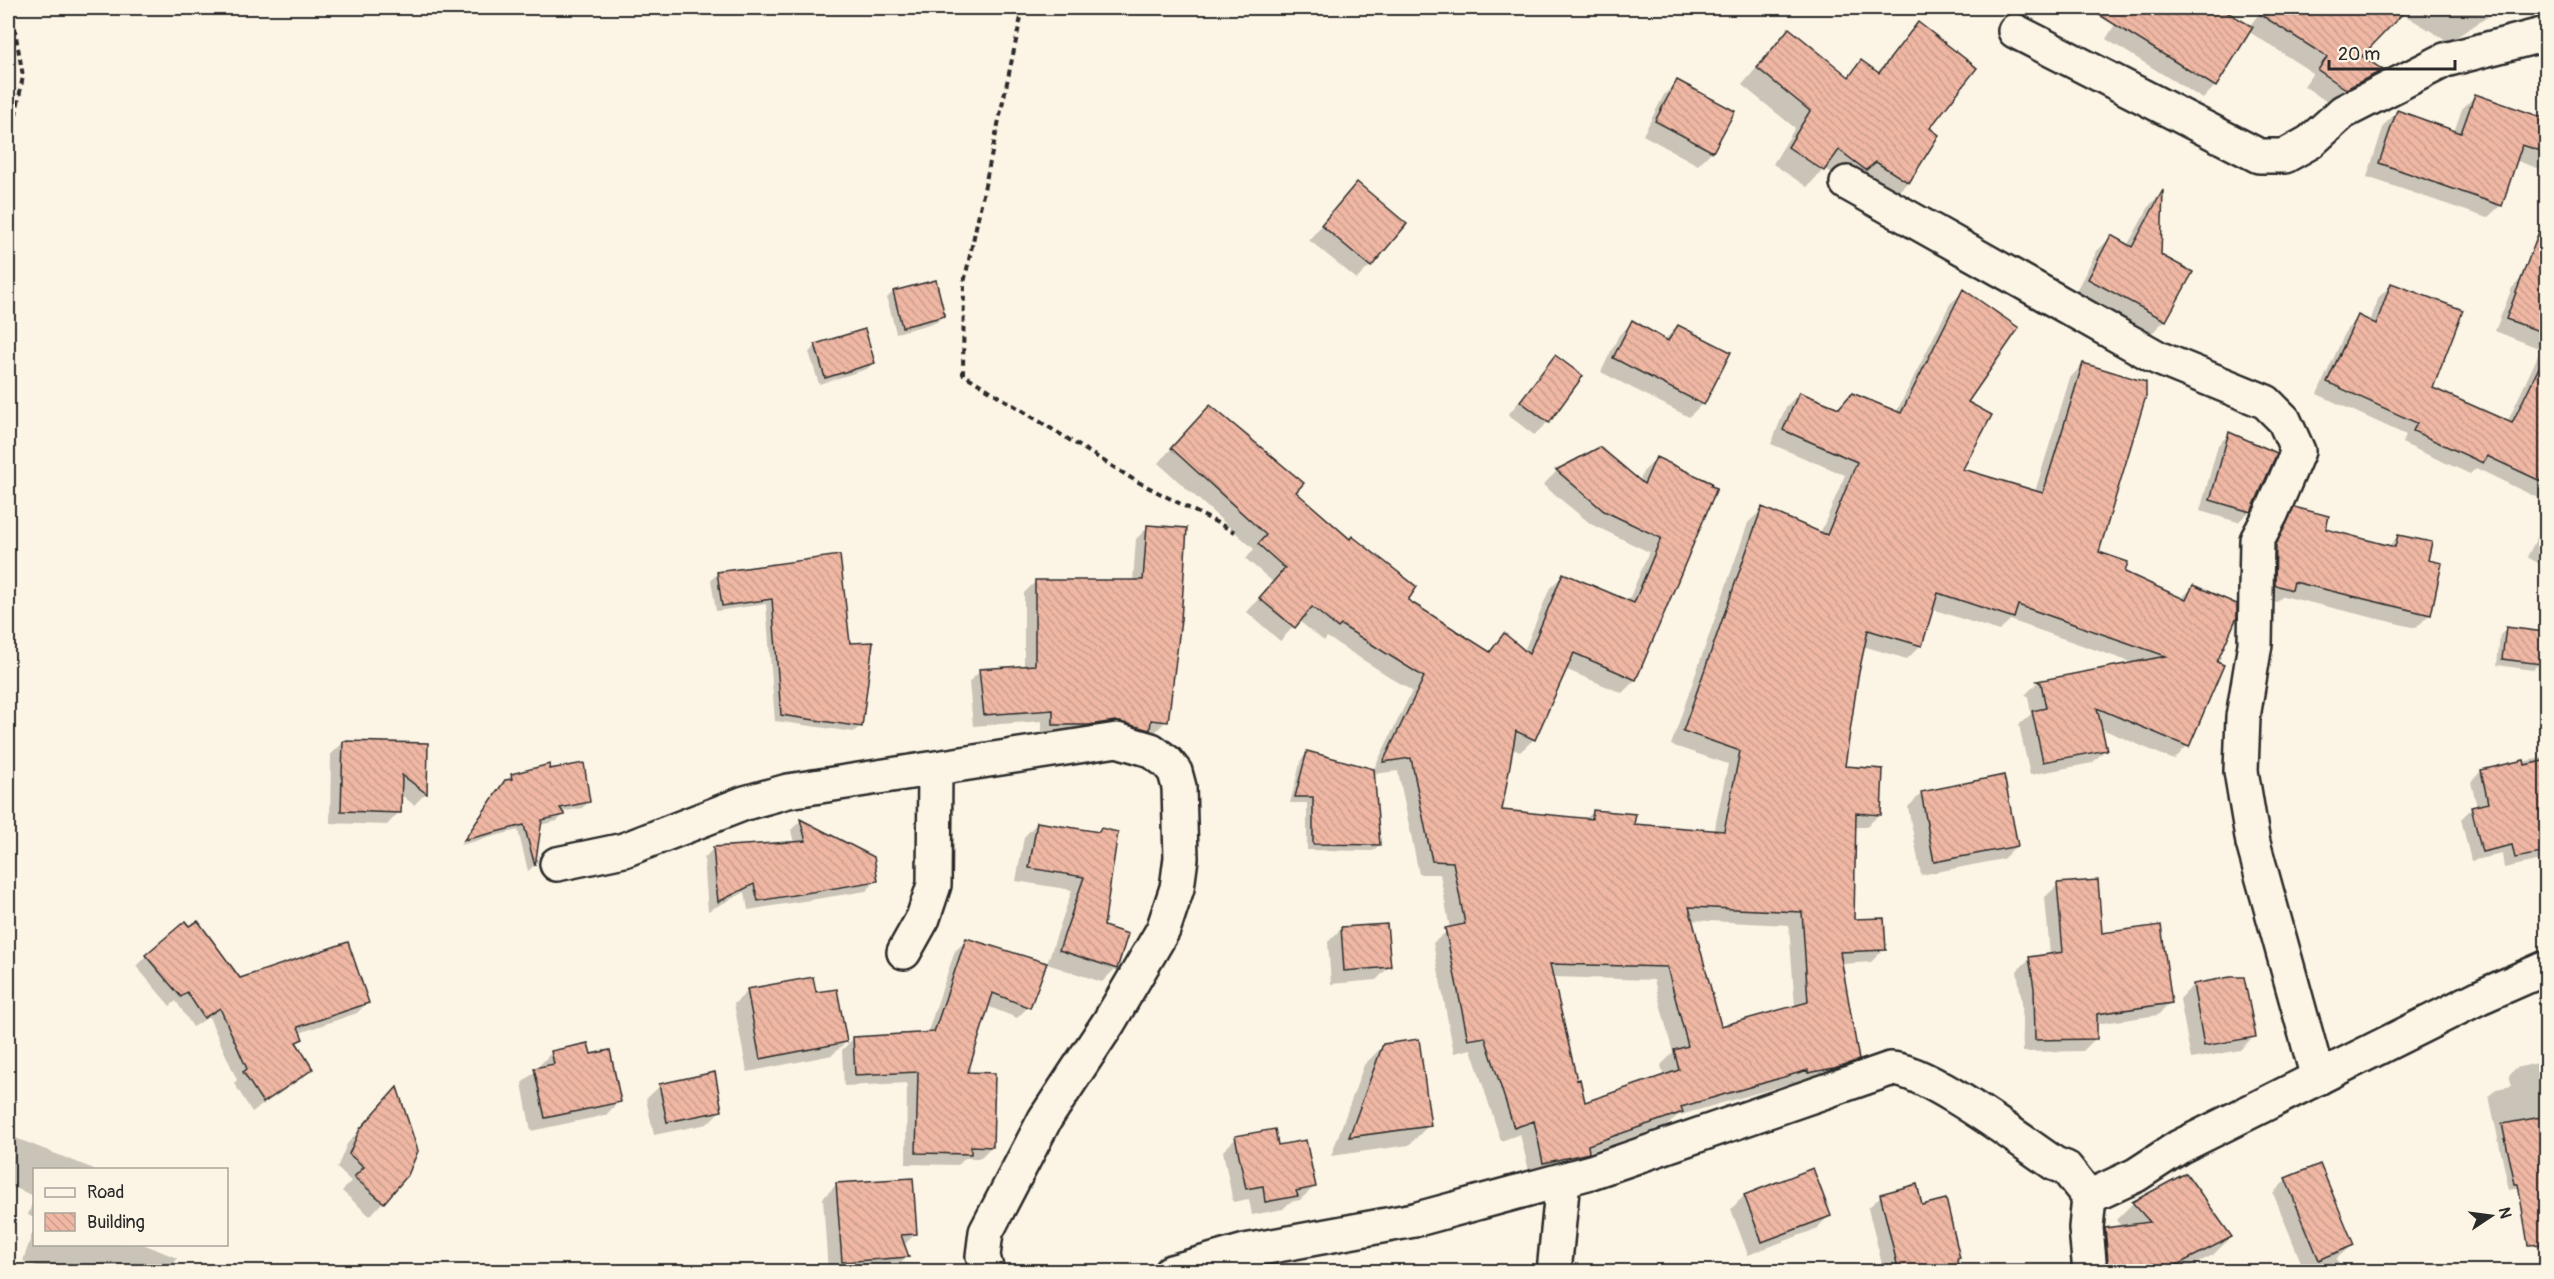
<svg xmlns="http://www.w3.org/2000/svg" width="2554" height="1279" viewBox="0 0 2554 1279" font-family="Pangolin,sans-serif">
  <defs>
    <pattern id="building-back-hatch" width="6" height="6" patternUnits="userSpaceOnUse" patternTransform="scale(1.5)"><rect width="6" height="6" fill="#efb7a4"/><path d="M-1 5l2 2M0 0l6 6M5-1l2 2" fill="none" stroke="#cd9e8d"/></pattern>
  </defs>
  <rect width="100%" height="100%" fill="#fcf5e5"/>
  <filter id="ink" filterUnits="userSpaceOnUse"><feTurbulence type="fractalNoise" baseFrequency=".0167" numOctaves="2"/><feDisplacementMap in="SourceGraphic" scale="12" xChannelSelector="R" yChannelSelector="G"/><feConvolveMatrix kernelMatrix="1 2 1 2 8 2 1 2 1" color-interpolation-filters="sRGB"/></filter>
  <g filter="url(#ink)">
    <g fill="#0003" fill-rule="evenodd">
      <polygon points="2107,8 2189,8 2197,12 2205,8 2217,8 2249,27 2263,8 2501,8 2449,42 2401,13 2360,56 2381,71 2366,85 2330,104 2304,86 2313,73 2248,31 2215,86 2203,99 2106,39 2119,18"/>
      <polygon points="1918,24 1928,129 1908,182 1892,198 1849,185 1825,168 1807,187 1773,164 1795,128 1742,85 1789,30 1847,77 1862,62 1877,73"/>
      <polygon points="1677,82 1712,151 1698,165 1643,135 1664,95"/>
      <polygon points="2476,95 2546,121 2546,167 2543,170 2515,160 2501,205 2487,218 2367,177 2384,125 2397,112 2454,132 2462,109"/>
      <polygon points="1357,184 1370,266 1357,279 1309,240"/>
      <polygon points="2161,193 2159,256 2165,320 2151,334 2075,293 2097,251 2111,237 2127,246 2150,205"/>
      <polygon points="2524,276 2546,284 2546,502 2476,468 2470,474 2402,443 2406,435 2317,394 2347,329 2359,317 2370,322 2379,297 2391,285 2431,388 2507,423 2541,349 2495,331 2512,288"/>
      <path d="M1964,291L1966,402L1961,469L2035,492L2070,378L2083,364L2097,553L2123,573L2181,599L2193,587L2215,663L2222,666L2187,746L2174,760L2100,728L2105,750L2092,763L2030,775L2019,725L2031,714L2028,696L2025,695L2037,683L2136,664L2010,620L1999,631L1932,609L1921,645L1907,659L1863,646L1844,767L1880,814L1866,827H1854L1852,921L1884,949L1871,962L1841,964L1858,1059L1844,1073L1795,1086V1082L1677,1116L1668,1125L1586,1153L1574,1166L1530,1175L1520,1134L1501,1141L1471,1049L1454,1053L1433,943L1450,929L1440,874H1419L1398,771L1373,774L1379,845L1373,851L1307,850V803H1290L1301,760L1307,753L1373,771L1412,691L1327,637L1324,641L1299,621L1280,641L1247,612L1273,582L1246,559L1254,549L1158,463L1197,421L1294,492L1405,600L1488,653L1505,635L1524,651L1550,588L1563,575L1628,602L1649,552L1591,524L1543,485L1556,472L1600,449L1639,482L1643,472L1656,459L1710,484L1635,680L1622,693L1565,669L1534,739L1520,752L1511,748L1501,811L1586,819L1594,811L1633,825L1714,832L1728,764L1671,745L1748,523L1762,509L1820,534L1845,475L1771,444L1786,407L1799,393L1838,409L1896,413L1950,304ZM1691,920L1789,925L1795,1007L1720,1028ZM1552,977L1654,980L1673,1053L1661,1065L1664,1077L1584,1104L1576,1082Z"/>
      <polygon points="893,292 943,315 937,322 896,333 887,298"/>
      <polygon points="1633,322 1664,340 1678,327 1702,404 1689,417 1601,372 1619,335"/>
      <polygon points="816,346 873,363 867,369 819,384 809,352"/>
      <polygon points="1555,357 1548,422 1534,435 1508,415"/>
      <polygon points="2229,434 2250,511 2238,522 2200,511 2218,445"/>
      <polygon points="2295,509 2325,530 2388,547 2398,536 2426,561 2430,614 2416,628 2283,596 2277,602 2262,598 2263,560 2281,523"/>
      <polygon points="2546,520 2546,567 2527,557"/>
      <polygon points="1148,527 1166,721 1155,732 1042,736 1042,721 973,726 969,682 980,671 1024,667 1024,593 1035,582 1133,581 1136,539"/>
      <polygon points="838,557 860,726 854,732 775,721 766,604 716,611 711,580 717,574"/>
      <polygon points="2507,629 2539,663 2533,670 2497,665 2500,635"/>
      <polygon points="344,742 427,745 426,793 414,805 400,794 399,812 387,825 330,823 331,754"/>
      <polygon points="2546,757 2546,859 2504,868 2502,854 2471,861 2461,819 2471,809 2477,807 2471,782 2481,771"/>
      <polygon points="548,771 589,802 582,808 561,812 563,815 557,821 540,825 534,866 528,871 518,830 460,845 499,789 512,775"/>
      <polygon points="1922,793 2017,845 2003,859 1921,875 1908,807"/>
      <polygon points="800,821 872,858 876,881 866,891 748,910 745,892 708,911 704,858 714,848 794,843 791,830"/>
      <polygon points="1037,823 1097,833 1101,829 1102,927 1126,935 1115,969 1102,982 1047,964 1072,890 1016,881 1024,837"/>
      <polygon points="2058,885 2101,935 2170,1002 2158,1015 2096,1024 2096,1038 2083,1051 2023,1052 2022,1002 2017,971 2030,958 2050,955 2045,897"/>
      <polygon points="1341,929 1389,967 1376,980 1331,984 1328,942"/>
      <polygon points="967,940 1028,1007 1017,1018 987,1006 966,1074 992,1146 980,1158 965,1158 958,1165 906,1164 907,1083 844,1086 842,1050 854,1038 927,1034 955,951"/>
      <polygon points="146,956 239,980 367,1003 357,1013 299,1033 301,1038 295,1044 311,1069 301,1079 252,1112 234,1083 237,1080 209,1017 193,1027 176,1001 170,1006 136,966"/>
      <polygon points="2193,985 2254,1036 2240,1050 2191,1059 2180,999"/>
      <polygon points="748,991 815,994 846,1042 832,1055 747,1072 734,1004"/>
      <polygon points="1384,1045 1429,1125 1409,1145 1331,1156 1364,1065"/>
      <polygon points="552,1052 590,1056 619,1101 606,1115 531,1131 522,1083 539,1068 539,1066"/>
      <polygon points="2546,1061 2546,1172 2535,1184 2509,1190 2489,1096 2496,1089 2512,1086 2509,1075 2516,1068"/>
      <polygon points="660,1086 721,1110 707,1124 654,1135 646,1099"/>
      <polygon points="396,1090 407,1175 370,1216 342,1191 351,1181 337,1168 347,1144"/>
      <polygon points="8,1135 94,1169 94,1170 34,1170 34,1196 8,1185"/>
      <polygon points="1236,1138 1277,1146 1314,1187 1300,1200 1290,1202 1283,1209 1252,1215 1249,1199 1233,1202 1223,1151"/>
      <polygon points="1812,1170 1830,1215 1816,1229 1748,1255 1731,1209 1744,1196"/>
      <polygon points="2286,1180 2352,1245 2336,1259 2346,1272 2305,1272 2273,1193"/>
      <polygon points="836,1185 916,1233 903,1246 907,1257 894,1270 828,1272 823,1198"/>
      <polygon points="1881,1196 1921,1207 1959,1257 1956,1260 1959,1272 1884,1272 1868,1208"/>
      <polygon points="34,1198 34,1218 28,1215"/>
      <polygon points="2133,1203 2231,1237 2213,1255 2179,1272 2090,1272 2088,1247 2106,1230 2122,1227 2116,1220"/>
      <polygon points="34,1228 34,1244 143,1244 177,1258 170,1272 53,1272 23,1261"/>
    </g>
    <g fill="url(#building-back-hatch)" stroke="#2b2b2b" stroke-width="1.5" fill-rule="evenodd">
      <polygon points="2088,8 2220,8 2253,27 2216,87"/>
      <polygon points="2250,8 2408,8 2362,56 2383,70 2346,89 2318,70 2327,57"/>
      <polygon points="1918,22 1977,68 1930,128 1939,135 1909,183 1876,162 1866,170 1839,150 1824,171 1788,147 1810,111 1757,68 1789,28 1849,77 1861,60 1879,73"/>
      <polygon points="1677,80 1735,111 1713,152 1655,121"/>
      <polygon points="2475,94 2547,119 2547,153 2522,145 2502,206 2379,163 2397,110 2461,133"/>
      <polygon points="1357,182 1407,224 1371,267 1321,225"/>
      <polygon points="2163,190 2161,255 2193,272 2166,321 2088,279 2111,235 2132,247"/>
      <polygon points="2543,221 2547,222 2547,334 2506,319"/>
      <polygon points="936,280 945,316 902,327 893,291"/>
      <polygon points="2391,283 2463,310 2433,388 2512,423 2547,351 2547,484 2487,456 2483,463 2413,431 2417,423 2327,382 2358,315 2376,324"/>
      <path d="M1963,289L2019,328L1968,402L1992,415L1963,469L2043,493L2083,363L2146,382V396L2099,552L2128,562L2125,572L2186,600L2193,585L2237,604V617L2217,662L2224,665L2189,747L2097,708L2107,750L2043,762L2032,711L2046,708L2041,683L2037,681L2166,656L2018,605L2014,618L1938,593L1922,646L1868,630L1858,677L1845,766L1883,769L1881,815L1856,813L1854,919L1884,918L1886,950L1840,952L1859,1060L1834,1068L1808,1073V1070L1681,1107L1683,1112L1588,1145L1589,1153L1543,1163L1534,1121L1514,1128L1485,1037L1468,1040L1445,928L1465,924L1453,862L1432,861L1411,758L1383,762L1424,677L1341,625L1338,628L1312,607L1295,628L1259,598L1285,568L1258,544L1266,535L1171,448L1210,405L1304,483L1296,492L1350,539L1352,536L1417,587L1408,600L1490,652L1504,633L1529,654L1563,573L1634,603L1661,538L1604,511L1556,470L1600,447L1644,484L1656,457L1712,483L1711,486L1717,488L1636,680L1574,653L1535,740L1516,731L1502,810L1592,819L1593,810L1636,814L1634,824L1724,831L1740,751L1683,731L1762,507L1827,535L1857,462L1783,430L1799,392L1839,408L1852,393L1901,413ZM1689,907L1802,912L1808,1002L1721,1026ZM1550,964L1667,967L1688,1046L1674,1050L1679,1070L1585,1102L1580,1079L1577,1080Z"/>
      <polygon points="1632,320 1668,341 1678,325 1731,352 1704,405 1613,358"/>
      <polygon points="865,329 875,363 825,378 815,344"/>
      <polygon points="1555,355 1583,376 1549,423 1520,401"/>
      <polygon points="2229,432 2277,453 2251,512 2210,500"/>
      <polygon points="2294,507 2329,516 2326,529 2395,547 2398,535 2432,542 2428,560 2442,563 2431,615 2294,582 2292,590 2275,585 2276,545"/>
      <polygon points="1147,525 1187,528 1181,620 1168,722 1151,720 1150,730 1115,721 1089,725 1053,725 1053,710 984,715 979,669 1035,665 1035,580 1143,580"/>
      <polygon points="840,555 850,643 873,642 862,727 781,715 772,599 722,606 717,572"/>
      <polygon points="2506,627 2544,632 2541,664 2502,659"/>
      <polygon points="343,741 428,743 427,794 402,775 401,813 341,811"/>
      <polygon points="1307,751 1374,769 1380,845 1313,844 1313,797 1295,797"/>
      <polygon points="2524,760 2525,765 2547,760 2547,852 2515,858 2512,845 2482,852 2471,807 2488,803 2481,770"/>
      <polygon points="584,763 590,802 560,808 565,815 542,820 535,866 524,825 464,840 505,780 512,779 511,774 550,764 549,769"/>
      <polygon points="2004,775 2018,846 1934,862 1921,792"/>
      <polygon points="800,819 874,857 878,881 758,901 754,884 718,902 713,847 806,841"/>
      <polygon points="1037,822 1099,832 1101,828 1118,832 1104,926 1128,934 1117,969 1059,950 1084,877 1029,868"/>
      <polygon points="2098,880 2102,933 2161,925 2172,1003 2097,1014 2097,1039 2035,1040 2034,988 2029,957 2063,952 2057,883"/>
      <polygon points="185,921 189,926 198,921 240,978 348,942 369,1003 298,1027 303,1039 296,1042 313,1069 263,1103 243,1072 247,1069 220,1008 204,1018 187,992 181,997 145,955"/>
      <polygon points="1387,924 1391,967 1344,971 1341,927"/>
      <polygon points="966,938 1047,963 1030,1008 993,993 968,1072 995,1073 993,1147 971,1146 971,1154 916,1153 918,1072 855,1075 853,1037 934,1032"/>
      <polygon points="813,977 816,992 837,989 847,1042 760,1059 747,989"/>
      <polygon points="2230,977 2244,977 2256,1037 2204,1046 2193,984"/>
      <polygon points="1419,1039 1431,1126 1349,1137 1383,1044"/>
      <polygon points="588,1043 591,1054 610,1050 621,1102 545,1118 534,1068 554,1064 551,1051"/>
      <polygon points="715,1072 722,1111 667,1122 659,1084"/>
      <polygon points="397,1087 418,1151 408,1175 384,1203 354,1177 364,1167 349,1154 360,1129"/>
      <polygon points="2547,1116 2547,1244 2528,1245 2518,1184 2515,1184 2502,1124"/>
      <polygon points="1275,1129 1278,1145 1306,1140 1316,1187 1296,1191 1298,1196 1265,1202 1263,1186 1246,1189 1235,1136"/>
      <polygon points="2320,1164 2354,1245 2319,1260 2285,1178"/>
      <polygon points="1813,1168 1831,1216 1762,1242 1744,1195"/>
      <polygon points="2186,1173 2232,1237 2163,1272 2109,1272 2105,1228 2150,1222 2132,1202"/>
      <polygon points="913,1178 917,1234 901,1235 909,1257 842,1262 836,1183"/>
      <polygon points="1917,1184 1922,1205 1946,1199 1960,1258 1957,1259 1961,1272 1899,1272 1880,1194"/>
    </g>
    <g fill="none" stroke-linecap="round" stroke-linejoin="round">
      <defs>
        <g id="minor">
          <polyline points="2015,31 2259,156 2285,156 2310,142 2343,112 2445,60 2546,34"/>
          <polyline points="1847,183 2158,358 2266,402 2284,420 2298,451 2271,514 2257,540 2255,644 2243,717 2241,771 2253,843 2318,1078"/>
          <polyline points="557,864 624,850 745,803 788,791 1117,740 1151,750 1167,762 1175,772 1179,787 1181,858 1177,888 1163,930 1109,1022 1045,1119 986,1232 983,1256 987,1272"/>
          <polyline points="904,952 923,918 934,885 935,769"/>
          <polyline points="2089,1197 2086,1228 2090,1272"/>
          <path d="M1171,1272L1245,1251L1414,1220L1591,1172L1890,1069C1925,1068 2022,1142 2055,1164L2066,1168L2089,1197L2136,1175L2179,1147L2480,997L2546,968"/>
          <polyline points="1554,1272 1563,1180"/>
        </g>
      </defs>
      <use href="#minor" stroke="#2b2b2b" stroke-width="38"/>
      <g stroke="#2b2b2b" stroke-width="4" stroke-dasharray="6 4.5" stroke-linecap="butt">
        <polyline points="1023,8 964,283 963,374 1136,481 1235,532"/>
        <polyline points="8,157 23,76 11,8"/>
      </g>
      <use href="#minor" stroke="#fcf5e5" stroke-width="33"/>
    </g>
  </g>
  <rect width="2554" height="1279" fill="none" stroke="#fcf5e5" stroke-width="30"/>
  <rect x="15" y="15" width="2524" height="1249" fill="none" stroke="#2b2b2b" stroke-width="2" filter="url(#ink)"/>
  <rect x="33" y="1168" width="195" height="78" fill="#fcf5e5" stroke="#a8a49b" stroke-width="1.5"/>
  <rect x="45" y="1188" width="30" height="9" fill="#fcf5e5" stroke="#a8a49b" stroke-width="1.5"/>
  <text x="87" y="1198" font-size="18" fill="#2b2b2b">Road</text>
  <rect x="45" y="1213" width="30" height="18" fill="url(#building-back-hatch)" stroke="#a8a49b" stroke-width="1.5"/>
  <text x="87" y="1228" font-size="18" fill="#2b2b2b">Building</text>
  <g transform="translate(2491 1216) rotate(77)" stroke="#fcf5e5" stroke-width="4.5" paint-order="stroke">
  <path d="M0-4.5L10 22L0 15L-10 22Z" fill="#2b2b2b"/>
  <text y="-9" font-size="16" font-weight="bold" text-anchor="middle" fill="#2b2b2b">N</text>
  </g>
  <path d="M2329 60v9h126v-9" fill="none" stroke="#2b2b2b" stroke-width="3"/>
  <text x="2338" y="60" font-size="18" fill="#2b2b2b" stroke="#fcf5e5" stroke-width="4.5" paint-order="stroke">20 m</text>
</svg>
